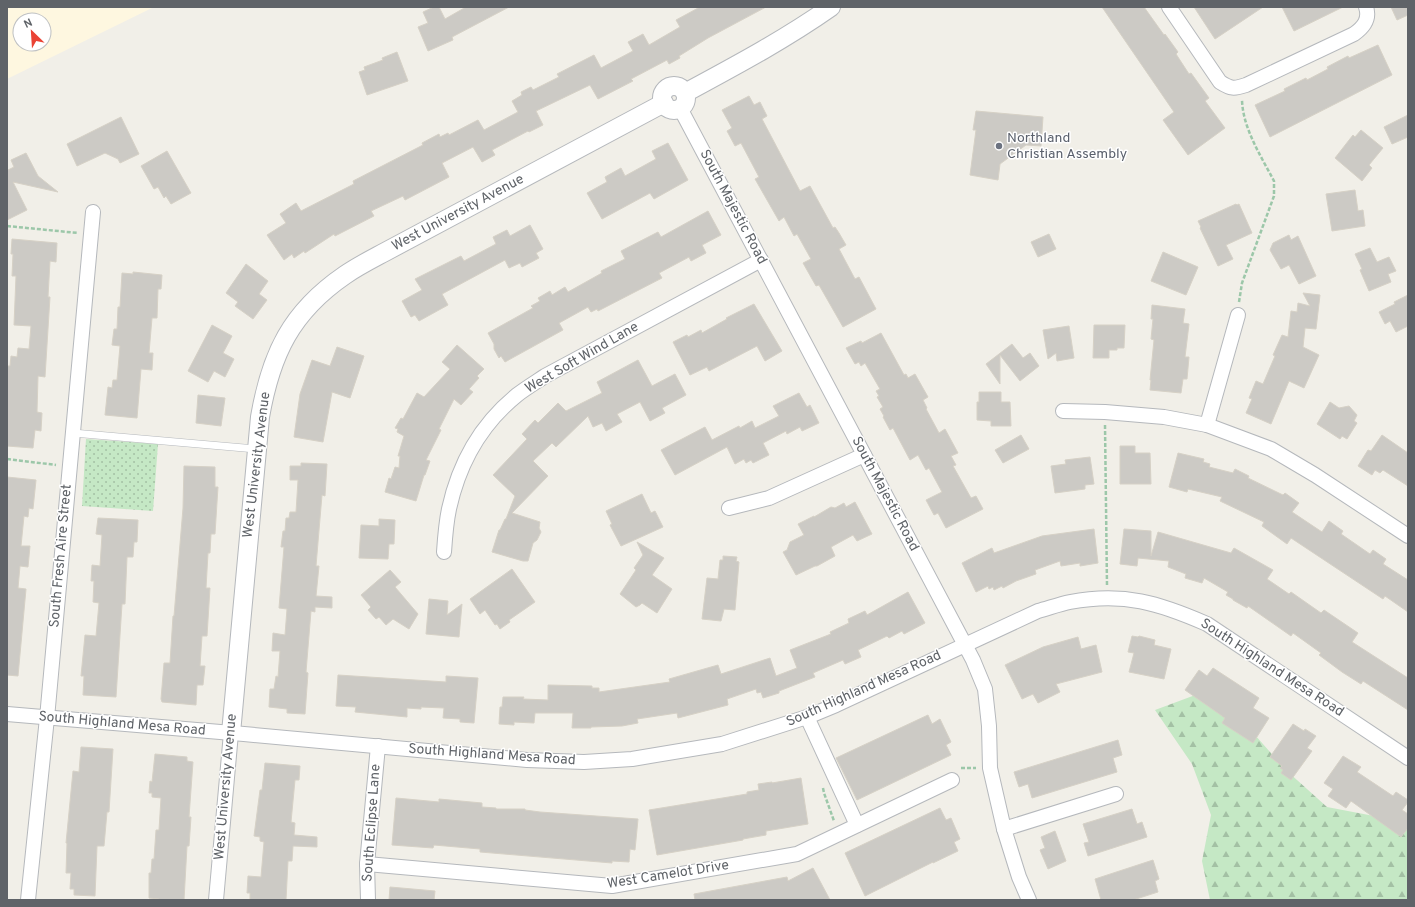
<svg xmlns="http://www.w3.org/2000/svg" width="1415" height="907" viewBox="0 0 1415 907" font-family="Overpass,sans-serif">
  <defs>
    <pattern id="forest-firs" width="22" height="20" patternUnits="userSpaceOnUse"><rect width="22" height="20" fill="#c5e8c5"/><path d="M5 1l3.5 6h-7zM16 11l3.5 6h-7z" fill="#a3c0a4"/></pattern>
    <pattern id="park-dots" width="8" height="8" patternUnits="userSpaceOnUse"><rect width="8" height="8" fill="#c5e8c5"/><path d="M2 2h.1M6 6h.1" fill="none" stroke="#a3c0a4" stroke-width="1.8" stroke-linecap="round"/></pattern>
  </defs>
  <rect width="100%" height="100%" fill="#f1efe8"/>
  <path fill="#fef7e0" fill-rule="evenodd" d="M7,7H154L7,79ZM20,20H44V44H20Z"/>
  <polygon fill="url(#forest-firs)" points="1206,691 1247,726 1287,771 1327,807 1374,816 1408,829 1408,900 1210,900 1202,861 1211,815 1192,764 1155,710"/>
  <polygon fill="url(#park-dots)" points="86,439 158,444 153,511 82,506"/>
  <g fill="#cccac5" stroke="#d6d1c6">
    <polygon points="434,7 439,7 445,19 466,7 509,7 452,37 453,40 428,51 418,27 428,23 423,12"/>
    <polygon points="700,7 766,7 708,38 679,56 680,58 669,64 667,60 631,79 633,81 598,99 590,85 536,111 543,125 529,132 528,131 492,150 495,155 482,162 473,147 442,163 449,177 405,200 403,196 371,211 374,216 335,236 334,234 305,253 304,251 294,258 292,254 284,260 267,235 286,223 280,214 296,203 301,211 354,184 353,181 423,145 422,143 439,134 440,137 448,133 449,135 478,120 484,130 518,112 512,101 522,95 521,92 531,87 533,90 559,77 557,74 594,55 601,68 633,51 628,42 643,34 649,45 680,27 676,20"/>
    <polygon points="1102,7 1144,7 1164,35 1165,34 1178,52 1176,54 1189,74 1191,73 1209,98 1205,101 1225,128 1188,155 1163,120 1174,112"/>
    <polygon points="1194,7 1263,7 1215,39"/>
    <polygon points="1282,7 1343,7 1294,31"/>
    <polygon points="1391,7 1408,7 1408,15 1397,20"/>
    <polygon points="1378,45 1392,75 1270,137 1255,105 1285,91 1284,89 1306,78 1307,80 1328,69 1327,67 1348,56 1349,58"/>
    <polygon points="397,52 408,81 367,95 359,72 365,70 364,67 383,60 382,58"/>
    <polygon points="749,96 754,105 760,102 767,116 762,119 800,191 810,186 833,228 835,227 839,233 846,245 839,249 855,279 859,277 876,309 843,327 819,285 816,286 803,263 811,259 797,234 794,236 784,217 779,221 755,179 759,177 741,143 735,146 727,131 732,128 722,110"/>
    <polygon points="976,111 1043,117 1041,146 1026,145 1000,164 998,180 970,175 976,130 973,130"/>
    <polygon points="1408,115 1408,137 1392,144 1384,127"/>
    <polygon points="121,117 139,154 120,163 118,159 105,153 77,166 67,144"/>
    <polygon points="1361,130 1383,148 1369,165 1372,168 1362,181 1335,158 1353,135 1355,137"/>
    <polygon points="668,143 688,180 654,199 650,193 602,219 587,193 607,182 605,177 621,168 625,176 656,159 652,151"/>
    <polygon points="167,151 191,193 171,204 166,196 164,198 158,187 154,189 141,166"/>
    <polygon points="26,153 38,176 58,192 13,182 27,210 7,220 7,169 8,170 14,167 11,160"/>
    <polygon points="1355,190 1358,211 1363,210 1365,226 1332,231 1326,194"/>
    <polygon points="1236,204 1237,205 1239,204 1252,233 1226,245 1233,259 1218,266 1200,228 1201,227 1198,221"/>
    <polygon points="708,211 721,235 702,245 706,253 691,261 689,257 659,273 662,278 598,311 597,309 591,312 588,307 559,323 563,330 505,362 501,356 499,358 494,349 494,344 488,333 533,308 531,306 540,301 538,298 550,291 552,295 565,287 568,292 602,273 601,271 625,259 621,251 658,232 661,237"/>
    <polygon points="530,225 543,249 536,253 539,258 522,267 520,263 509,268 505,260 442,294 448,305 419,321 415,315 411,317 402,301 422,290 415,279 461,256 464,261 496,244 493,237 507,230 510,236"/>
    <polygon points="1049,234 1056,249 1038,257 1031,242"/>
    <polygon points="1289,235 1291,240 1298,236 1316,276 1299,284 1289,265 1281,269 1270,250 1273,243"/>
    <polygon points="12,239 57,243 56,262 50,261 48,297 50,297 45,377 38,376 37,412 42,413 41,431 35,430 33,448 7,446 7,366 10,366 11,356 17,357 18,348 29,349 31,326 14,325 16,276 12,276 13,254 11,254"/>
    <polygon points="1370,248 1377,262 1389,257 1396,271 1388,274 1391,282 1369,291 1360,270 1362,269 1355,254"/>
    <polygon points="1163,252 1198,267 1186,295 1151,281"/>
    <polygon points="246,264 268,281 259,294 267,300 253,319 235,306 238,302 226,293"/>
    <polygon points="133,272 162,275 161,289 158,289 157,318 152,318 149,353 153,353 152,370 141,369 137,418 105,415 108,387 112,388 113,380 117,380 120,346 112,345 114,329 117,329 118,307 120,307 122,273 133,274"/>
    <polygon points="1303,293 1320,295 1316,329 1305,328 1303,347 1319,355 1304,388 1289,381 1271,424 1246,413 1252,399 1249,398 1256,381 1263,384 1275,356 1273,355 1282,335 1288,337 1291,311 1297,312 1298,303 1310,306"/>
    <polygon points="1408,295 1408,326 1396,332 1390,321 1385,324 1379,312 1395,304 1394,302"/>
    <polygon points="754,304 782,351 765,361 757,346 709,371 707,367 690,375 673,342 687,335 688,337 701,330 702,333 727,319 726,318"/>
    <polygon points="1152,305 1185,309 1183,323 1189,324 1185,357 1189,357 1187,379 1183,379 1181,393 1150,390 1151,380 1150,380 1154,340 1151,339 1153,319 1151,319"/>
    <polygon points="212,325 232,336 223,353 234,359 225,377 214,371 208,382 188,371"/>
    <polygon points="1094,325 1125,325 1124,348 1117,348 1117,350 1109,350 1109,358 1093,358"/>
    <polygon points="1069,326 1074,358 1057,361 1056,353 1048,359 1043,330"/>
    <polygon points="881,333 904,375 906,374 908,378 915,374 928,397 923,400 927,408 926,409 939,433 945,429 958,453 951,456 956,465 953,466 971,498 976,496 983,509 946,528 938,513 934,515 926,500 942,492 929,468 926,470 918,455 910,460 893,428 890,430 883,417 884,416 880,409 883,407 877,397 879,396 876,391 880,389 865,363 861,366 859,362 855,364 846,348 861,341 862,343"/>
    <polygon points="1012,344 1023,358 1030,353 1039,366 1020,381 1000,355 1000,384 986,364"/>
    <polygon points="457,345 484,369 477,376 479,378 469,389 473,392 461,405 454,399 439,429 441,430 426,460 430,461 425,475 424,475 416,501 385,492 389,478 391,479 395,467 399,468 400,456 398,456 404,436 397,432 398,429 395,428 401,418 403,419 417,393 424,397 450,369 442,362"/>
    <polygon points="337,347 364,356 350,398 332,392 323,442 294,437 300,394 312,360 330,366"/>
    <polygon points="638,360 652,386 675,374 686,395 662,408 665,413 650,421 640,402 617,414 622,422 606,431 602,423 593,427 588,416 556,447 552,443 533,461 548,476 512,513 540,522 539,528 541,532 537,540 533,543 528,561 523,561 492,552 499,530 500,530 505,519 506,519 515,496 493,475 527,439 522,434 535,420 538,423 558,403 566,411 602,393 597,382"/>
    <polygon points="979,392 1001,392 1001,402 1010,402 1011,426 991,426 991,421 977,420 977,402 979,402"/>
    <polygon points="799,393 807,407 810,405 819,423 802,431 800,427 787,434 786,431 763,443 769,455 753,463 751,460 746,463 744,459 735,464 727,447 675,475 661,450 705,427 712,440 739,426 740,428 752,421 755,428 779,416 773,406"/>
    <polygon points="198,395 225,398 221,426 196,423"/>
    <polygon points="1330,402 1339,408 1349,406 1357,415 1354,421 1357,423 1347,439 1342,436 1340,439 1317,424"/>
    <polygon points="1021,435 1029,449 1003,463 995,450"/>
    <polygon points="1382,435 1408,453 1408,486 1383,470 1380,473 1375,470 1372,475 1358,466 1368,450 1371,451"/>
    <polygon points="1120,446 1135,446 1135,453 1150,453 1151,484 1120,484"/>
    <polygon points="1178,453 1204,459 1203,462 1210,464 1209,467 1233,473 1235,469 1249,476 1248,478 1283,495 1285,493 1299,503 1292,512 1322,532 1329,521 1343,531 1341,534 1370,554 1373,550 1386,559 1383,564 1408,580 1408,612 1385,596 1383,599 1291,538 1287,544 1262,526 1264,522 1220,501 1222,497 1188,489 1187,492 1169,487"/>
    <polygon points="1090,457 1094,484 1085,485 1085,489 1055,493 1051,466 1066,464 1065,460"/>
    <polygon points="301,463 327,464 325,496 322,495 316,566 319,566 316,596 332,597 332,608 315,607 315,612 311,611 306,672 308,673 305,714 287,713 287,709 269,707 270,689 274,689 276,676 278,677 280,651 272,651 273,633 285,635 287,609 279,608 284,547 281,547 283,531 285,531 286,518 289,518 290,512 296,512 298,480 290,480 290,466 301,466"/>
    <polygon points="184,466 215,467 215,487 218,487 215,534 211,534 210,553 208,553 206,588 210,588 207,636 202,636 200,666 205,666 203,685 197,685 196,705 162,702 161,699 164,663 170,663 173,616 174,616 183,508"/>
    <polygon points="7,477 36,480 33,509 29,508 28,517 24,516 21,546 30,546 28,567 20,566 18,588 26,589 18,676 7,675"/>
    <polygon points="642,494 651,513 655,511 663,527 621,546 610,525 612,524 606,511"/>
    <polygon points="855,502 872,534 857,541 853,535 831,547 835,556 817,566 815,566 796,575 783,552 787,550 790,542 804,535 798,524 814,516 814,517 831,507 835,508 844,503 846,507"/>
    <polygon points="98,518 138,520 137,542 134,542 133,557 127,557 125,604 122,604 116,697 83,695 84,676 81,676 85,635 96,636 99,603 93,602 94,581 91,581 92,565 100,566 102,535 96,534"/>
    <polygon points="379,519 395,520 394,544 389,544 388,559 359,558 361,525 379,526"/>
    <polygon points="1094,529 1098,563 1080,566 1080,563 1061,566 1060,561 1035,570 1036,574 1016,581 1003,588 1002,586 994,590 993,587 989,589 988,586 976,592 962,563 992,548 994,553 1042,536"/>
    <polygon points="1124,529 1151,531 1151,556 1158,532 1231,553 1234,548 1273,570 1267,579 1289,594 1291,592 1321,613 1324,610 1358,633 1352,642 1408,678 1408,710 1363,681 1361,684 1342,672 1319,655 1321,653 1293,633 1291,636 1248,606 1247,608 1233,600 1233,599 1226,595 1228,592 1204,578 1202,583 1185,578 1186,574 1168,567 1169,561 1138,558 1137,566 1120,564"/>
    <polygon points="637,542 664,558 652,575 672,589 657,613 642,603 640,605 636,607 620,594 636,570 634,568 643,555"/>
    <polygon points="723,556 737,557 736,561 739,562 735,610 724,609 721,621 702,619 707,578 718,579 720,560 723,560"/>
    <polygon points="512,569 535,602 509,620 510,622 500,629 497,624 495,625 485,610 480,614 470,599"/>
    <polygon points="390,570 401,582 395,587 418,614 409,629 393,619 386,625 379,617 376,619 368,610 371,607 361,595"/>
    <polygon points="908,592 925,623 904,634 902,631 889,638 887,636 858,650 861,657 845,664 843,660 813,673 815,677 779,691 779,693 763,698 761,692 757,693 756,689 727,699 728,705 678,718 677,713 637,719 638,723 622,726 591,727 591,728 572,728 573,713 535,713 534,723 514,722 514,725 499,724 500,707 502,707 503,697 524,697 523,699 548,700 548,685 592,686 592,688 599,688 599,692 670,682 669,679 718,665 721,674 770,658 776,676 797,668 790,650 831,634 830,632 849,623 848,619 865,611 867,615"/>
    <polygon points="429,599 448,601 447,615 462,604 459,637 426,634"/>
    <polygon points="1132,636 1138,637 1139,636 1155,640 1154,645 1171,649 1164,679 1129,672 1134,653 1128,652"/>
    <polygon points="1078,637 1081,649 1096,645 1102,672 1056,684 1060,692 1038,703 1033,694 1022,699 1005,665 1043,647"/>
    <polygon points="1213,668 1259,698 1253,708 1269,718 1253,743 1222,723 1225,718 1185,690 1199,670 1207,676"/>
    <polygon points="338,675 446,682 446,676 478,678 474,723 460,722 460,719 443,718 444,708 421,707 421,709 407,708 407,717 355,712 356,707 336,706"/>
    <polygon points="928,715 932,724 940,719 951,742 946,745 951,755 857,800 836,758"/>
    <polygon points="1293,724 1304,731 1305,729 1316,736 1307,748 1312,751 1291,780 1281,773 1283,770 1280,768 1282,766 1270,757"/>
    <polygon points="1118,740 1122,755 1113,758 1117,772 1032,798 1028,784 1019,787 1014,772"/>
    <polygon points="81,747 113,749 109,812 107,812 104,846 97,846 95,896 74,895 74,889 70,889 71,873 66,873 67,843 66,843 73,771 79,772"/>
    <polygon points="155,754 187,757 187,761 193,762 189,817 191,817 189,846 187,846 184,900 159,900 159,899 149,898 149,873 151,873 152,859 154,859 156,830 159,830 161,798 152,797 152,793 149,793 150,781 152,782"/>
    <polygon points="1343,756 1361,767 1357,772 1393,796 1396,792 1408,800 1408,802 1402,810 1408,814 1408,828 1401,837 1351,801 1346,808 1328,796 1333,789 1324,783"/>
    <polygon points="265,763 300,766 299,780 295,780 291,822 295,823 294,835 317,837 317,847 293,846 292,861 288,861 286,900 250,900 250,893 247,893 248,876 261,877 264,842 260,841 260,837 254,836 260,790 262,790"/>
    <polygon points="801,778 808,824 766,831 766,835 743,839 743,840 657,855 649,810 747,794 747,792 759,790 758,784 772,782 772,783"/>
    <polygon points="396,798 439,802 439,799 482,803 482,807 496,808 496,809 525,809 525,810 540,812 638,819 635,850 630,849 629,862 612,861 612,863 480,852 480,849 434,845 433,848 392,845"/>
    <polygon points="940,808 946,820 951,818 960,839 954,842 958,851 933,863 933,862 865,896 845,853"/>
    <polygon points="1132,809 1137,824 1142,822 1147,837 1088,856 1084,843 1089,842 1083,824"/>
    <polygon points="1055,831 1066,861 1048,869 1040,850 1045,848 1041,837"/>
    <polygon points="1153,860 1159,879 1155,881 1158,892 1133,900 1101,900 1095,879"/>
    <polygon points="813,868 830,900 695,900 694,894 787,877 788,881"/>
    <polygon points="390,887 435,891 434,900 389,900"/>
  </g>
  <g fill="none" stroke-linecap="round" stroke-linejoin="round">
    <defs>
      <polyline id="service" points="73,433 256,449"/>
      <g id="minor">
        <path d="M1169,7L1220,82C1231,89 1234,89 1246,85L1354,34C1364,27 1370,19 1366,7"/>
        <polyline points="680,108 973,660 985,689 989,726 990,768 1004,829 1019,877 1029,900"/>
        <polyline points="1063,411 1105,412 1164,417 1207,425 1271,449 1315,475 1408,536"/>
        <polyline points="1207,425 1238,315"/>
        <polyline points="729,508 769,498 864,455"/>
        <path d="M444,552C445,537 446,523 449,509C459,463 480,425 517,395C526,388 536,382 545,376L761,260"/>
        <path d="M7,714L244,734L527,760L584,762L632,759L722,744L807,717L836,705L1038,611C1049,608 1060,604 1070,602C1124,592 1159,603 1207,624L1408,758"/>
        <polyline points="807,717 857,825"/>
        <polyline points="1004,829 1116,794"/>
        <polyline points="367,864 612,886 797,854 952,780"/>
        <polyline points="28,900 47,718 93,212"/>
        <polyline points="216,900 231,733"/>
        <polyline points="368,900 367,864 378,746"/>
      </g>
      <g id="tertiary">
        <circle cx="674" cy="98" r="12"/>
        <path d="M685,93C735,66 784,40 831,7"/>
        <path d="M231,733L260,417C271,354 291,312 345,275C358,266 372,259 385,252L664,103"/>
      </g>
    </defs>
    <use href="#service" stroke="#b5b8bc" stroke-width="8"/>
    <use href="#minor" stroke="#b5b8bc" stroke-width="16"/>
    <use href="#tertiary" stroke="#b5b8bc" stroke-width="20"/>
    <g stroke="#9cc7a9" stroke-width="2.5" stroke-dasharray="4 2" stroke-linecap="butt">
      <polyline points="7,226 78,233"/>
      <path d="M1239,302L1242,283L1274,196V181C1261,156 1243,129 1242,100"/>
      <polyline points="1105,425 1107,586"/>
      <polyline points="7,459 56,465"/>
      <polyline points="961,768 976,768"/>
      <polyline points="823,788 824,793 834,821"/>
    </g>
    <use href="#service" stroke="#fff" stroke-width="7"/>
    <use href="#minor" stroke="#fff" stroke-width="14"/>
    <use href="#tertiary" stroke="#fff" stroke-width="18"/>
  </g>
  <circle fill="#6b7280" stroke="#fff" stroke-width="1.5" cx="999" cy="146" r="4"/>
  <g text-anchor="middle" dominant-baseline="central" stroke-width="3" stroke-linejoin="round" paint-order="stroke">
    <g font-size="14" fill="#5b616d" stroke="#fff" text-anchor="start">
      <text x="1007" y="138">Northland<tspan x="1007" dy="16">Christian Assembly</tspan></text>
    </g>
    <g font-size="14" fill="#5f6368" stroke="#fff">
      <text transform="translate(733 207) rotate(62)">South Majestic Road</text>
      <text transform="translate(458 213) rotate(-28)">West University Avenue</text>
      <text transform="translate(582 358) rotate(-30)">West Soft Wind Lane</text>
      <text transform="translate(257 465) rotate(-83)">West University Avenue</text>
      <text transform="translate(885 494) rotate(62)">South Majestic Road</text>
      <text transform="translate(61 556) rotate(-85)">South Fresh Aire Street</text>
      <text transform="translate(1272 668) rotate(33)">South Highland Mesa Road</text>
      <text transform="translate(864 689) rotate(-24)">South Highland Mesa Road</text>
      <text transform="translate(122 724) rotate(5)">South Highland Mesa Road</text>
      <text transform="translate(492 755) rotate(4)">South Highland Mesa Road</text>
      <text transform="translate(226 787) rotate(-85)">West University Avenue</text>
      <text transform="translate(372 823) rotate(-86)">South Eclipse Lane</text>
      <text transform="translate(668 875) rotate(-9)">West Camelot Drive</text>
    </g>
  </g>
  <rect width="1415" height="907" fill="none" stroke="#5f6368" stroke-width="16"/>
  <g transform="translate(32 32) rotate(335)"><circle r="19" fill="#ffffff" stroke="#bfc1c3"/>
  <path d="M0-3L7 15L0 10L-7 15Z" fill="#ea4335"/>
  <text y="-6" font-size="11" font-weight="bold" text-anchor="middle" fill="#5f6368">N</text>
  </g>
</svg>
